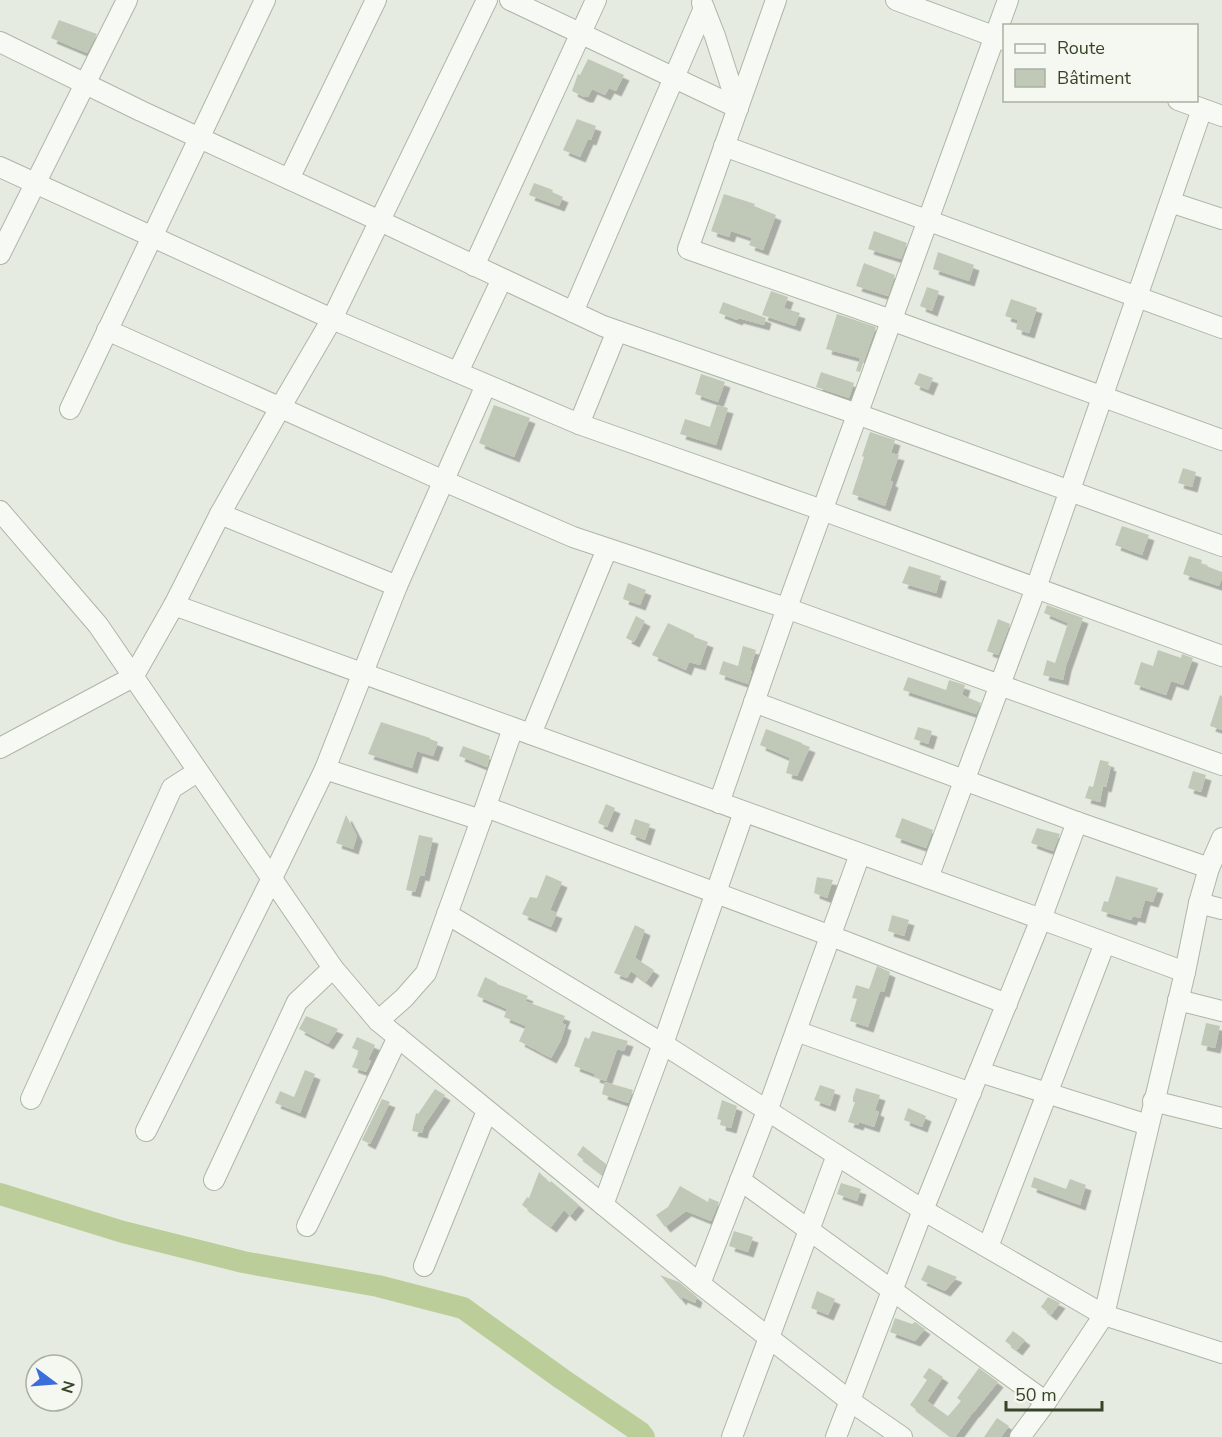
<svg xmlns="http://www.w3.org/2000/svg" width="1222" height="1437" viewBox="0 0 1222 1437" font-family="'Nunito Sans',sans-serif">
  <defs>
    <filter id="shadow"><feDropShadow dx="5.5" dy="5.5" stdDeviation="0" flood-color="#0004"/></filter>
  </defs>
  <rect width="100%" height="100%" fill="#e6ebe1"/>
  <g fill="none" stroke-linecap="round" stroke-linejoin="round">
    <polyline stroke="#bbce99" stroke-width="22" points="0,1194 123,1232 243,1262 378,1286 463,1308 562,1379 640,1432 644,1437"/>
  </g>
  <g fill="#c0c9b7" filter="url(#shadow)">
    <polygon points="59,20 97,34 87,53 51,38"/>
    <polygon points="588,59 624,75 616,91 609,88 605,95 592,89 588,97 584,97 572,91 578,74 580,75"/>
    <polygon points="577,119 596,126 591,140 588,139 580,157 563,150"/>
    <polygon points="534,183 553,190 552,192 563,197 559,206 529,195"/>
    <polygon points="724,194 755,204 754,206 776,215 763,250 749,245 752,238 731,231 729,237 711,231"/>
    <polygon points="874,231 907,243 901,259 868,249"/>
    <polygon points="938,252 974,265 969,281 933,269"/>
    <polygon points="864,263 895,275 888,296 856,286"/>
    <polygon points="927,287 939,291 932,311 920,306"/>
    <polygon points="771,291 788,297 784,308 800,313 795,326 762,315"/>
    <polygon points="1011,299 1037,308 1029,333 1016,329 1018,320 1005,316"/>
    <polygon points="723,302 766,318 764,325 738,318 737,320 719,313"/>
    <polygon points="837,314 876,327 860,372 856,371 860,358 826,349"/>
    <polygon points="821,372 854,383 849,398 816,387"/>
    <polygon points="919,373 933,378 928,390 914,384"/>
    <polygon points="701,374 725,382 718,402 695,394"/>
    <polygon points="494,405 530,418 514,457 479,443"/>
    <polygon points="717,405 728,408 716,445 680,434 685,419 710,427"/>
    <polygon points="870,432 895,440 891,453 899,455 890,481 893,482 885,506 852,494 864,457 862,456"/>
    <polygon points="1183,468 1196,472 1192,487 1178,483"/>
    <polygon points="1122,526 1149,535 1142,555 1115,545"/>
    <polygon points="1189,556 1202,560 1201,564 1222,572 1222,578 1219,586 1183,574"/>
    <polygon points="909,566 941,576 936,593 902,583"/>
    <polygon points="628,583 646,590 640,605 623,599"/>
    <polygon points="1047,605 1083,618 1066,666 1063,680 1043,675 1047,660 1055,663 1068,623 1044,613"/>
    <polygon points="636,616 645,621 634,642 626,638"/>
    <polygon points="998,619 1010,624 998,655 987,651"/>
    <polygon points="668,623 694,635 694,637 708,642 700,665 689,662 686,670 652,655"/>
    <polygon points="743,646 756,650 750,670 752,671 748,684 719,674 723,661 738,666"/>
    <polygon points="1158,650 1181,658 1182,654 1193,658 1183,685 1171,681 1166,695 1134,684 1141,662 1153,666"/>
    <polygon points="908,677 946,690 949,680 965,685 962,695 981,703 976,714 903,690"/>
    <polygon points="1220,695 1222,696 1222,730 1210,726"/>
    <polygon points="381,722 430,738 430,739 438,742 433,756 417,751 412,768 368,754"/>
    <polygon points="918,727 932,731 928,744 914,739"/>
    <polygon points="766,729 802,743 802,744 810,747 797,776 786,773 790,758 760,745"/>
    <polygon points="463,746 490,756 487,767 459,756"/>
    <polygon points="1100,760 1109,762 1108,765 1111,766 1106,787 1103,786 1100,802 1085,798 1089,786 1093,787"/>
    <polygon points="1193,771 1206,775 1201,792 1188,788"/>
    <polygon points="606,804 615,808 607,827 598,823"/>
    <polygon points="346,815 357,836 353,849 336,843"/>
    <polygon points="902,818 933,830 926,848 895,837"/>
    <polygon points="635,819 650,824 645,840 630,834"/>
    <polygon points="1037,828 1060,834 1053,851 1031,843"/>
    <polygon points="419,835 433,838 424,876 420,875 415,892 406,890"/>
    <polygon points="546,875 562,882 550,910 557,913 551,927 522,914 530,897 537,898"/>
    <polygon points="1116,876 1158,888 1153,902 1145,900 1140,918 1133,916 1131,920 1101,911 1104,901 1108,902"/>
    <polygon points="817,877 833,880 827,898 814,893"/>
    <polygon points="892,915 909,920 904,936 888,931"/>
    <polygon points="635,925 645,930 635,958 654,970 646,982 631,971 627,978 614,973"/>
    <polygon points="877,966 890,972 884,992 880,991 868,1027 850,1021 857,999 852,998 856,985 869,989"/>
    <polygon points="485,977 497,983 497,984 528,996 525,1001 565,1016 562,1023 566,1025 561,1040 551,1058 519,1041 526,1026 504,1017 507,1009 477,996"/>
    <polygon points="306,1016 338,1029 328,1044 299,1029"/>
    <polygon points="1206,1023 1220,1026 1215,1048 1201,1045"/>
    <polygon points="592,1031 628,1041 624,1051 617,1049 606,1081 594,1077 595,1074 574,1066 585,1037 589,1039"/>
    <polygon points="357,1037 375,1045 368,1060 371,1061 366,1072 352,1067 359,1051 352,1048"/>
    <polygon points="305,1070 315,1074 300,1113 275,1103 280,1091 294,1097"/>
    <polygon points="605,1082 633,1090 628,1103 602,1094"/>
    <polygon points="820,1085 835,1090 830,1106 814,1100"/>
    <polygon points="856,1088 880,1095 875,1110 879,1112 874,1127 859,1122 858,1125 848,1122 855,1102 853,1102 853,1097"/>
    <polygon points="435,1089 445,1095 424,1126 422,1133 412,1131 416,1113 418,1114"/>
    <polygon points="382,1099 390,1102 370,1144 362,1140"/>
    <polygon points="722,1100 737,1106 731,1128 720,1125 721,1120 717,1119"/>
    <polygon points="908,1108 926,1116 922,1127 904,1120"/>
    <polygon points="583,1146 606,1164 602,1174 577,1155"/>
    <polygon points="539,1172 550,1183 551,1181 579,1205 570,1216 564,1210 551,1227 522,1205 527,1197 529,1198"/>
    <polygon points="1034,1177 1066,1189 1070,1179 1086,1185 1080,1205 1031,1187"/>
    <polygon points="841,1183 861,1189 857,1201 837,1194"/>
    <polygon points="680,1186 708,1202 709,1198 719,1202 711,1221 686,1211 665,1227 656,1215 668,1207"/>
    <polygon points="734,1231 753,1237 748,1252 729,1246"/>
    <polygon points="928,1265 957,1277 945,1291 921,1280"/>
    <polygon points="660,1275 679,1282 697,1297 695,1303 682,1297 681,1300"/>
    <polygon points="817,1291 835,1299 828,1315 811,1308"/>
    <polygon points="1048,1297 1060,1303 1051,1315 1041,1307"/>
    <polygon points="895,1318 912,1324 915,1322 925,1329 915,1341 890,1332"/>
    <polygon points="1013,1331 1025,1340 1017,1350 1005,1341"/>
    <polygon points="929,1368 943,1377 927,1401 948,1416 961,1401 957,1398 979,1368 998,1382 974,1412 974,1411 955,1437 952,1437 910,1405 927,1380 923,1377"/>
    <polygon points="997,1418 1009,1426 1001,1437 984,1437"/>
  </g>
  <g fill="none" stroke-linecap="round" stroke-linejoin="round">
    <defs>
      <g id="minor">
        <polyline points="510,0 738,108"/>
        <polyline points="776,0 688,249 891,320 1222,440"/>
        <polyline points="896,0 1004,40"/>
        <polyline points="702,3 715,36 738,108"/>
        <polyline points="0,42 141,111 380,221 603,326 857,414 1222,546"/>
        <polyline points="1178,100 1222,116"/>
        <polyline points="724,146 1222,328"/>
        <polyline points="0,167 332,319 579,424 822,510 1222,656"/>
        <polyline points="289,179 376,0"/>
        <polyline points="1170,202 1222,219"/>
        <polyline points="0,254 127,0"/>
        <polyline points="474,266 596,0"/>
        <polyline points="573,312 704,8"/>
        <polyline points="107,330 444,481 573,537 786,608 1222,765"/>
        <polyline points="458,372 502,279"/>
        <polyline points="70,409 265,0"/>
        <polyline points="579,424 617,331"/>
        <polyline points="0,511 98,625 333,968 378,1021 700,1284 850,1401 902,1437"/>
        <polyline points="220,514 397,586"/>
        <polyline points="174,605 1041,919 1185,972"/>
        <polyline points="754,702 1077,822 1209,868"/>
        <polyline points="531,734 607,549"/>
        <polyline points="0,748 133,677 174,605 220,514 280,408 332,319 487,0"/>
        <polyline points="325,769 481,820"/>
        <polyline points="719,803 789,602 1008,0"/>
        <polyline points="486,807 831,936 1007,1004"/>
        <polyline points="928,878 1036,588 1202,109"/>
        <polyline points="1199,903 1222,909"/>
        <polyline points="447,914 663,1044 923,1210 1104,1315 1222,1353"/>
        <polyline points="1178,1000 1222,1011"/>
        <polyline points="378,1021 404,998 426,973 481,820 513,728"/>
        <polyline points="796,1031 971,1093"/>
        <polyline points="980,1072 1148,1125"/>
        <polyline points="31,1099 172,788 197,772"/>
        <polyline points="1153,1101 1222,1118"/>
        <polyline points="146,1131 271,880 325,769 397,586 486,385"/>
        <polyline points="214,1180 297,1002 333,968"/>
        <polyline points="740,1180 1046,1402"/>
        <polyline points="603,1205 663,1044 744,812"/>
        <polyline points="307,1226 398,1037"/>
        <polyline points="988,1247 1105,943"/>
        <polyline points="424,1266 487,1111"/>
        <polyline points="700,1284 767,1111 860,854"/>
        <polyline points="732,1437 837,1155"/>
        <polyline points="836,1437 923,1210 1041,919 1077,822"/>
        <polyline points="1020,1437 1046,1402 1104,1315 1185,972 1199,903 1209,868 1222,838"/>
      </g>
    </defs>
    <use href="#minor" stroke="#aeb6a5" stroke-width="22"/>
    <use href="#minor" stroke="#f6f9f4" stroke-width="20"/>
  </g>
  <rect x="1003" y="24" width="195" height="78" fill="#f5f8f1" stroke="#a9b0a0" stroke-width="1.5"/>
  <rect x="1015" y="44" width="30" height="9" fill="#f6f9f4" stroke="#a9b0a0" stroke-width="1.5"/>
  <text x="1057" y="54" font-size="18" fill="#374427">Route</text>
  <rect x="1015" y="69" width="30" height="18" fill="#c0c9b7" stroke="#a9b0a0" stroke-width="1.5"/>
  <text x="1057" y="84" font-size="18" fill="#374427">Bâtiment</text>
  <g transform="translate(54 1383) rotate(106)"><circle r="28" fill="#f5f8f1" stroke="#a9b0a0" stroke-width="1.5"/>
  <path d="M0-4.5L10 22L0 15L-10 22Z" fill="#3b6ddb"/>
  <text y="-9" font-size="16" font-weight="bold" text-anchor="middle" fill="#374427">N</text>
  </g>
  <path d="M1006 1401v9h96v-9" fill="none" stroke="#374427" stroke-width="3"/>
  <text x="1015" y="1401" font-size="18" fill="#374427" stroke="#f5f8f1" stroke-width="4.5" paint-order="stroke">50 m</text>
</svg>
